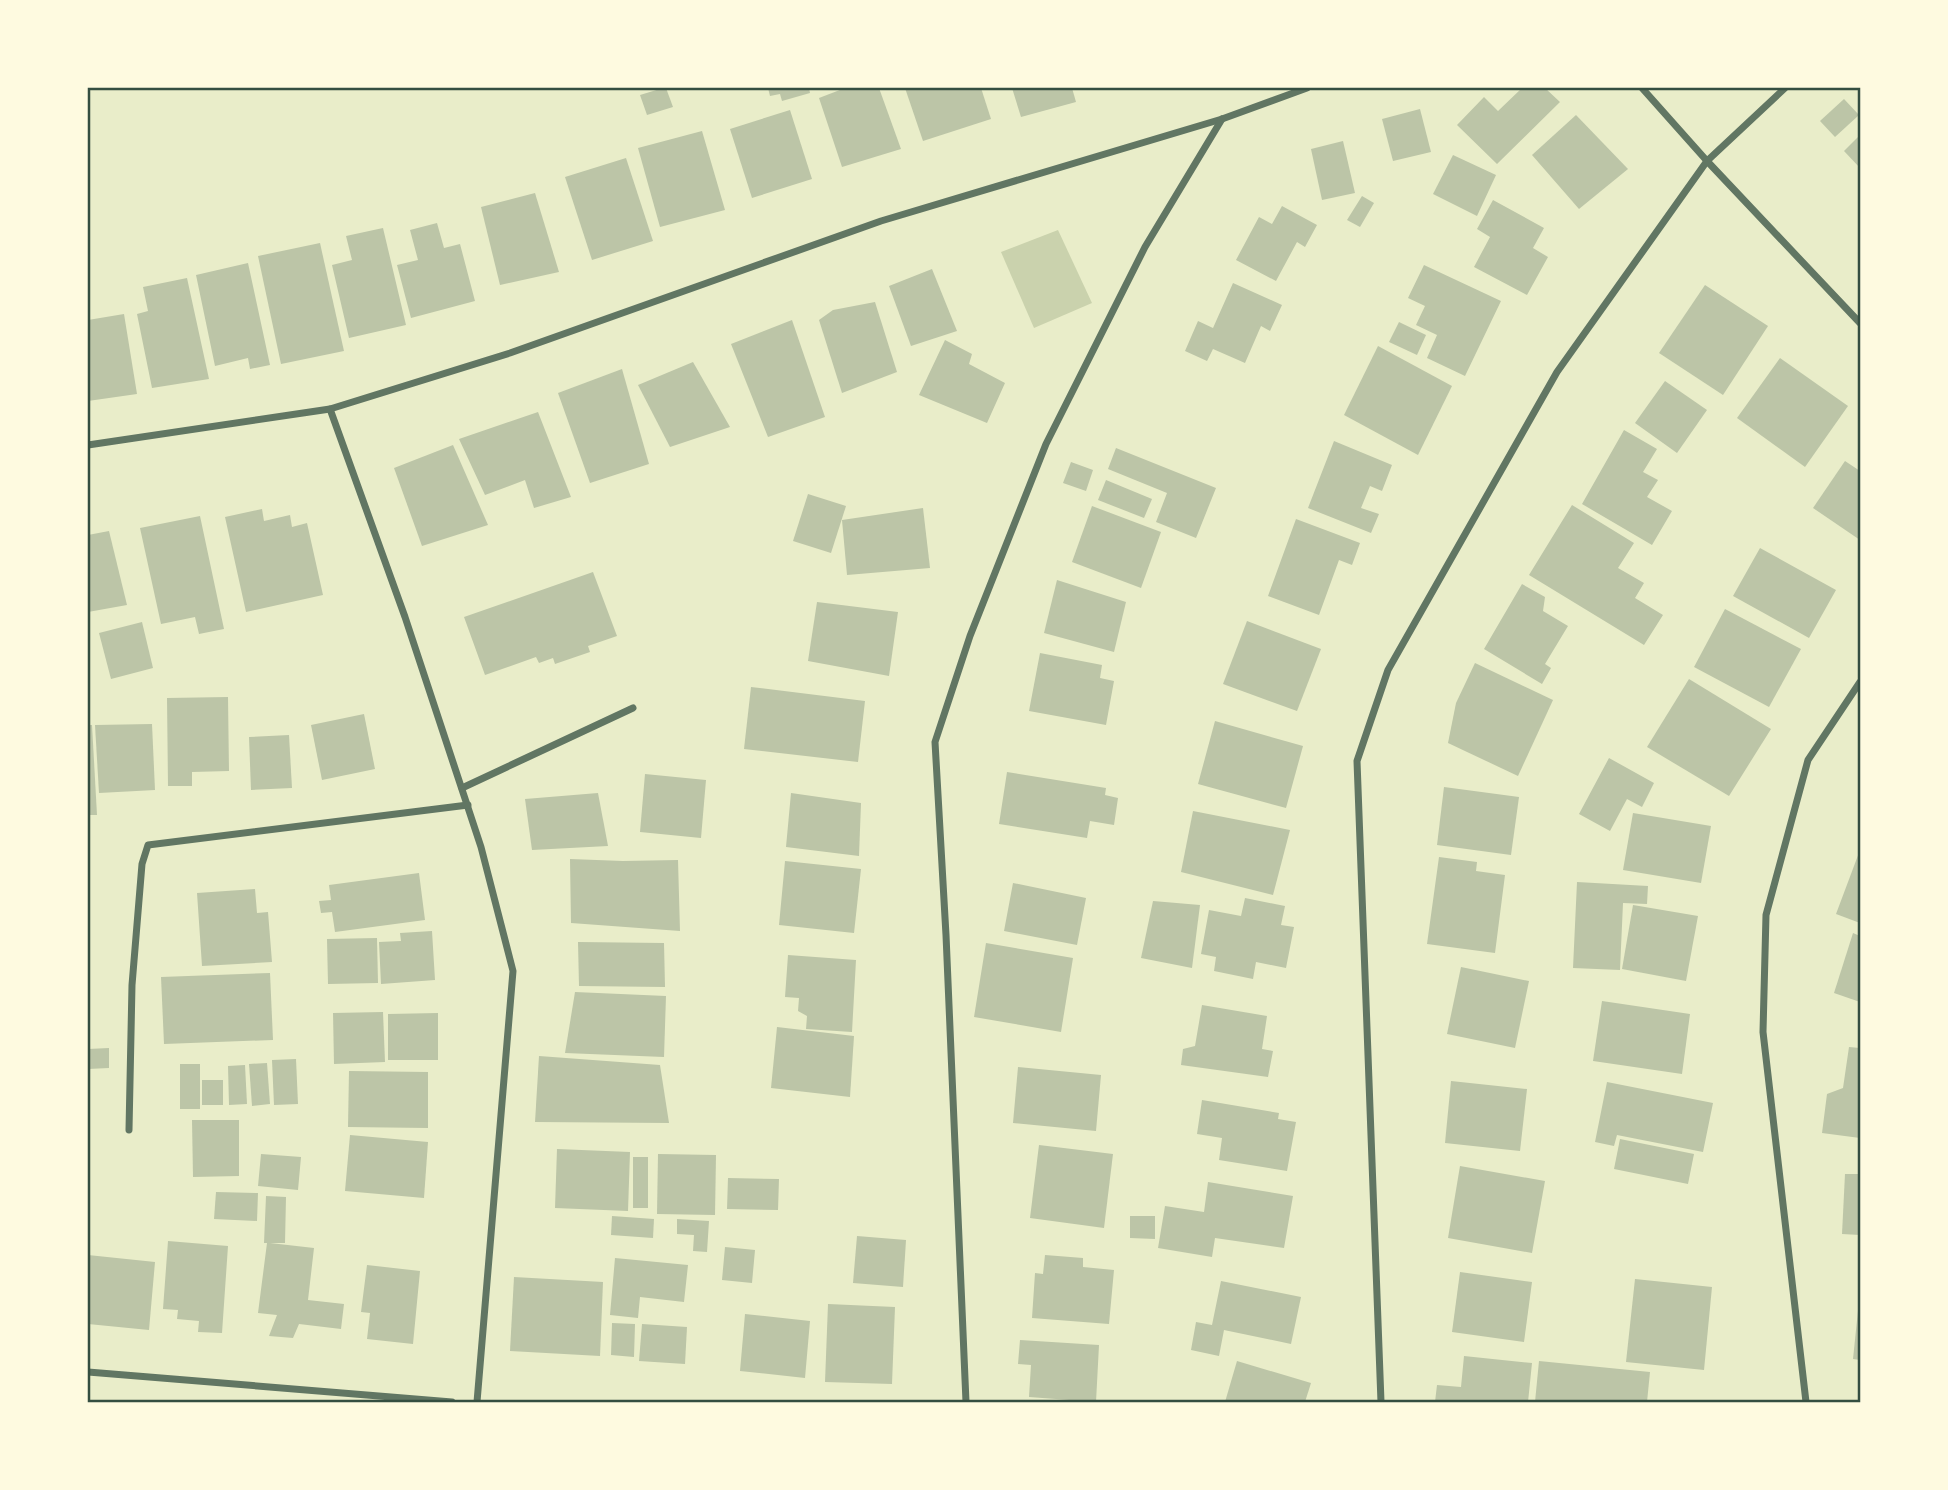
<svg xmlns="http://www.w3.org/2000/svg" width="1948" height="1490" viewBox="0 0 1948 1490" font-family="Mulish,sans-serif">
  <rect width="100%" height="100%" fill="#e9edc9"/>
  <polygon fill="#cad2ad" points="1058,230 1092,303 1034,328 1001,252"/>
  <g fill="#bcc5a7">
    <polygon points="663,88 666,88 673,107 647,115 640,95"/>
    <polygon points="768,88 809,88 810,93 782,101 780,94 770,96"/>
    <polygon points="845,88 879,88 901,149 842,167 819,98"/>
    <polygon points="905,88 981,88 991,119 923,141"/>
    <polygon points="1012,88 1072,88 1076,102 1021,117"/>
    <polygon points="1522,88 1545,88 1560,102 1497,164 1457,125 1484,97 1498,111"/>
    <polygon points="1844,99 1859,115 1835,137 1820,121"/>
    <polygon points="1420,109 1431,152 1393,161 1382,119"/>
    <polygon points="790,110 812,179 752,198 730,129"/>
    <polygon points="1576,115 1628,169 1579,209 1532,155"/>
    <polygon points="702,131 725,210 660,227 638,148"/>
    <polygon points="1860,135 1860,168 1844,151"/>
    <polygon points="1343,141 1355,193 1322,200 1311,149"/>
    <polygon points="1453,155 1496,175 1477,216 1433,194"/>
    <polygon points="626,158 653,241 592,260 565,177"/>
    <polygon points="535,193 559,272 500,285 481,207"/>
    <polygon points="1362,196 1374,203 1360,227 1347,220"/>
    <polygon points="1493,200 1544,228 1533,248 1548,257 1527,295 1474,267 1490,237 1477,229"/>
    <polygon points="1282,206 1317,225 1305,247 1297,242 1276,281 1236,260 1259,217 1272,224"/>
    <polygon points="437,223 444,248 460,244 475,301 411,318 397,265 418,260 410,230"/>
    <polygon points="383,228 406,325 349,338 332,265 352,260 346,236"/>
    <polygon points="320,243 344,351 281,364 258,256"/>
    <polygon points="248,263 270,365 250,369 248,358 215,366 196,275"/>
    <polygon points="1424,265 1501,301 1465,376 1427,358 1437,335 1416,325 1425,306 1408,298"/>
    <polygon points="932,269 957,331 911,346 889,286"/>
    <polygon points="187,278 209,379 152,388 137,314 148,311 143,287"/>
    <polygon points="1233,283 1282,305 1270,331 1261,326 1245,363 1213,349 1207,361 1185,351 1198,321 1213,328"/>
    <polygon points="1705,285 1768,326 1723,395 1659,353"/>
    <polygon points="875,302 897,372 842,393 819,320 833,310"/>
    <polygon points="124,314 137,394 88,401 88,320"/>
    <polygon points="792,320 825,417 768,437 731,344"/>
    <polygon points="1399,322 1426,335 1417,355 1389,342"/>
    <polygon points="945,340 972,354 969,364 1005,383 987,423 919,395"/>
    <polygon points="1378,346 1452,386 1418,455 1344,415"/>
    <polygon points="1780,358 1848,406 1805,467 1737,418"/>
    <polygon points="693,362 730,427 670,447 638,385"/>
    <polygon points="622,369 649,464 590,483 558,393"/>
    <polygon points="1665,381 1707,410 1677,453 1635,423"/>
    <polygon points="538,412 571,497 534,508 525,480 485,495 459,439"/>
    <polygon points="1624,430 1657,449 1643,472 1658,480 1647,497 1672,511 1652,545 1582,504"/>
    <polygon points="1334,441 1392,465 1382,491 1370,486 1361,508 1379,514 1371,533 1308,508"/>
    <polygon points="453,445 488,525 422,546 394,468"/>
    <polygon points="1116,448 1216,488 1196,538 1156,522 1167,493 1108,469"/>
    <polygon points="1845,461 1860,471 1860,540 1813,508"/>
    <polygon points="1071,462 1093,470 1086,491 1063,483"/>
    <polygon points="1106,480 1152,499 1144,518 1098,500"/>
    <polygon points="808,494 846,506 831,553 793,541"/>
    <polygon points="1572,505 1634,543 1618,568 1644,583 1635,598 1663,615 1644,645 1529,575"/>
    <polygon points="1092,506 1161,532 1141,588 1072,562"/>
    <polygon points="923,508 930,568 847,575 842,520"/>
    <polygon points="262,509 264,521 290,515 292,527 307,523 323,595 246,612 225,517"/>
    <polygon points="200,516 224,629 199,634 195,617 161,624 140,528"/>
    <polygon points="1296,519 1360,543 1352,565 1339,560 1319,615 1268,596"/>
    <polygon points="109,531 127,605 88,612 88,535"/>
    <polygon points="1760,548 1836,590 1809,638 1733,596"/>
    <polygon points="593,572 617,636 588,646 590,652 555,664 553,658 539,663 536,657 485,675 464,617"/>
    <polygon points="1057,580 1126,602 1114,652 1044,633"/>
    <polygon points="1522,584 1545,597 1543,611 1568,626 1545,664 1551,668 1542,684 1484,649"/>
    <polygon points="817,602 898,612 889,676 808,661"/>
    <polygon points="1725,609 1801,649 1769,707 1694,667"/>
    <polygon points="1247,621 1321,649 1297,711 1223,684"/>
    <polygon points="142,622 153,668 111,679 99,633"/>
    <polygon points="1040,653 1102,665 1100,678 1114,681 1106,725 1029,711"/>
    <polygon points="1475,663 1553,700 1518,776 1448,743 1456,703"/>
    <polygon points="1689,679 1771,729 1729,796 1647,747"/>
    <polygon points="751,687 865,701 858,762 744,749"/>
    <polygon points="228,697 229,771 192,772 192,786 168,786 167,698"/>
    <polygon points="364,714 375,769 322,780 311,725"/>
    <polygon points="1215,721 1303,746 1286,808 1198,784"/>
    <polygon points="152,724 155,790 99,793 95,725"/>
    <polygon points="88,725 92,725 97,815 88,815"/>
    <polygon points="289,735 292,788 251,790 249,737"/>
    <polygon points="1609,758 1654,783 1642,807 1627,799 1610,831 1579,814"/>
    <polygon points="1007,772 1106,788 1105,795 1118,798 1114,825 1090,821 1087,838 999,824"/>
    <polygon points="645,774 706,780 701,838 640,832"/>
    <polygon points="1444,787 1519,797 1511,855 1437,845"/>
    <polygon points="598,793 608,846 532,850 525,799"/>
    <polygon points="791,793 861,803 859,856 786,847"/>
    <polygon points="1193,811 1290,830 1273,895 1181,872"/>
    <polygon points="1633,813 1711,826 1701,883 1623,870"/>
    <polygon points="1860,850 1860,923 1836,914"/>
    <polygon points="1439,857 1477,862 1476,871 1505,875 1495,953 1427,944"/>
    <polygon points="570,859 623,861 678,860 680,931 571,923"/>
    <polygon points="785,861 861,869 854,933 779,925"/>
    <polygon points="419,873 425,920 335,932 332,912 321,913 319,901 331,900 329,885"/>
    <polygon points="1577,882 1648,886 1647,904 1623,903 1620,970 1573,968"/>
    <polygon points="1013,883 1086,898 1077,945 1004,931"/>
    <polygon points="255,889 257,913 268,912 272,962 202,966 197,893"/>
    <polygon points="1245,898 1285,906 1281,925 1294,927 1286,968 1256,962 1253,979 1214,971 1216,957 1201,954 1209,910 1241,916"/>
    <polygon points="1153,901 1200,905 1192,968 1141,958"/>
    <polygon points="1633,905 1698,916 1686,981 1622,969"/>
    <polygon points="432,931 435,980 381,984 379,942 401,941 400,933"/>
    <polygon points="1853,933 1860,936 1860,1002 1834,993"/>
    <polygon points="377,938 378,983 328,984 327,939"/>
    <polygon points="578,942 664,943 665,987 579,986"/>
    <polygon points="986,943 1073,958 1061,1032 974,1017"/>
    <polygon points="788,955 856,960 852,1032 806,1029 807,1016 798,1011 799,998 785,997"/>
    <polygon points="1461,967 1529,981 1515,1048 1447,1034"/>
    <polygon points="270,973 273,1040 164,1044 161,977"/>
    <polygon points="575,992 666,996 664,1057 565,1053"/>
    <polygon points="1602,1001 1690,1014 1682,1074 1593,1061"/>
    <polygon points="1202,1005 1267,1016 1262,1049 1273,1051 1268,1077 1181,1065 1183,1049 1195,1046"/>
    <polygon points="383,1012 385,1062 334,1064 333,1013"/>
    <polygon points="438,1013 438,1060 388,1060 388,1014"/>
    <polygon points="777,1027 854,1036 850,1097 771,1088"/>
    <polygon points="1849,1047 1860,1048 1860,1138 1822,1133 1827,1094 1843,1088"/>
    <polygon points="109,1048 109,1068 88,1069 88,1049"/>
    <polygon points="539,1056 660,1065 669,1123 535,1122"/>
    <polygon points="296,1059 298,1104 274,1105 272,1060"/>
    <polygon points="267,1063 270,1104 252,1106 249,1064"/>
    <rect x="180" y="1064" width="20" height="45"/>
    <polygon points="245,1065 247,1104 229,1105 228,1066"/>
    <polygon points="1018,1067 1101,1075 1096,1131 1013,1123"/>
    <polygon points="349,1071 428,1072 428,1128 348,1127"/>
    <rect x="202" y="1080" width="21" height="25"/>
    <polygon points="1451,1081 1527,1089 1520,1151 1445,1143"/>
    <polygon points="1607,1082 1713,1103 1703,1152 1617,1135 1614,1146 1595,1142"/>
    <polygon points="1202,1100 1279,1113 1278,1119 1296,1122 1287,1171 1219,1160 1222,1138 1197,1134"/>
    <polygon points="192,1120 239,1120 239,1176 193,1177"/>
    <polygon points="350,1135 428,1142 424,1198 345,1191"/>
    <polygon points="1620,1139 1694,1154 1688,1184 1614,1169"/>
    <polygon points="1039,1145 1113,1154 1104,1228 1030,1218"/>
    <polygon points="557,1149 630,1152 628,1211 555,1208"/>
    <polygon points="261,1154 301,1157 298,1190 258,1186"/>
    <polygon points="658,1154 716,1155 715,1215 657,1214"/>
    <rect x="633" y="1157" width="15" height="51"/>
    <polygon points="1460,1166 1545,1181 1532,1253 1448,1238"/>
    <polygon points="1845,1174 1860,1174 1860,1235 1842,1234"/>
    <polygon points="728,1178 779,1179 778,1210 727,1209"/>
    <polygon points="1208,1182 1293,1196 1284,1248 1215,1238 1212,1257 1158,1248 1165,1206 1204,1212"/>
    <polygon points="216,1192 258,1193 257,1221 214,1219"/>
    <polygon points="266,1196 286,1197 285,1243 270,1243 314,1248 308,1300 344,1304 341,1329 299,1324 293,1338 269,1336 277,1315 258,1313 267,1243 264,1243"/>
    <polygon points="612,1216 654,1219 653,1238 611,1235"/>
    <polygon points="1130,1216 1155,1216 1155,1239 1130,1238"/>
    <polygon points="677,1219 709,1221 707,1252 693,1251 694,1235 677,1234"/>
    <polygon points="857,1236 906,1240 903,1287 853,1283"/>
    <polygon points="168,1241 228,1246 222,1333 198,1332 199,1321 177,1319 178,1310 163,1309"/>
    <polygon points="725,1247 755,1250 752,1283 722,1280"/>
    <polygon points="88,1255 155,1262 149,1330 88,1324"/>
    <polygon points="1045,1255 1083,1258 1083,1267 1114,1270 1109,1324 1032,1318 1035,1273 1043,1274"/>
    <polygon points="615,1258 688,1265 684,1302 640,1297 638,1318 610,1315"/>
    <polygon points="367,1265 420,1271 413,1344 367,1339 370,1313 361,1312"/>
    <polygon points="1460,1272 1532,1282 1524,1342 1452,1332"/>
    <polygon points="514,1277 603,1282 600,1356 510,1351"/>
    <polygon points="1635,1279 1712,1287 1704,1370 1626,1362"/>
    <polygon points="1221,1281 1301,1297 1291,1344 1224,1330 1219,1356 1191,1350 1196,1322 1212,1325"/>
    <polygon points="1859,1301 1860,1301 1860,1360 1853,1359"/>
    <polygon points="828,1304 895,1307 892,1384 825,1382"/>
    <polygon points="745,1314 810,1321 805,1378 740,1371"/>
    <polygon points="612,1323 635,1324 634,1357 611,1355"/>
    <polygon points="642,1324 687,1327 685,1364 639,1361"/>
    <polygon points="1020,1340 1099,1345 1096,1402 1029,1397 1031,1365 1018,1364"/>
    <polygon points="1464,1356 1532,1363 1528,1402 1435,1402 1437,1385 1461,1387"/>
    <polygon points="1237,1361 1311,1383 1305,1402 1225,1402"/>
    <polygon points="1539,1361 1650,1372 1647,1402 1535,1402"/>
  </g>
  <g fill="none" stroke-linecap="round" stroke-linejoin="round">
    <g stroke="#617663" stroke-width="7">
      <polyline points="1642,88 1707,161 1860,323"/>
      <polyline points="330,409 405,617 481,847 513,971 477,1402"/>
      <polyline points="88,445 330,409 510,353 881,221 1222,119 1307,88"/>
      <polyline points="462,788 633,708"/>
      <polyline points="129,1130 132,985 142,864 148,845 468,805"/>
      <polyline points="88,1372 452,1402"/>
      <polyline points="966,1402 946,935 935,742 970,636 1046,444 1145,247 1222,119"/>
      <polyline points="1381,1402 1357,761 1388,670 1557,372 1707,161 1785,88"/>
      <polyline points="1806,1402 1763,1032 1766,915 1808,760 1860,682"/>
    </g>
  </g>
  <rect width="1948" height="1490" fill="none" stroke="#fefae0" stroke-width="178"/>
  <rect x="89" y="89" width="1770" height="1312" fill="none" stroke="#344e41" stroke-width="2.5"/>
</svg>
